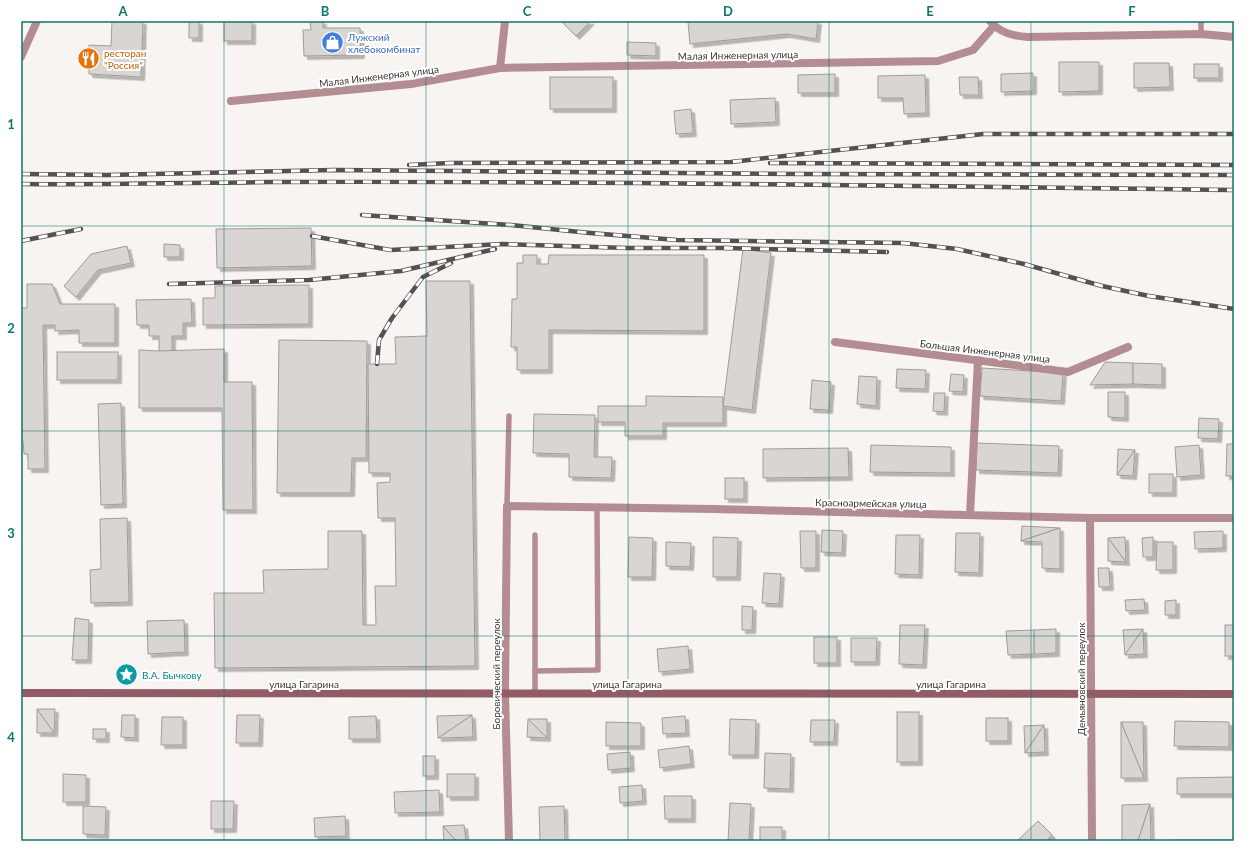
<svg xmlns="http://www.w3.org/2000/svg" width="1255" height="862" viewBox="0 0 1255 862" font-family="Lato,sans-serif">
  <defs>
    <filter id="shadow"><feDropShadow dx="3.5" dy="3.5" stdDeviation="0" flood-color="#0004"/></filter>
  </defs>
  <rect width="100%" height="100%" fill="#f8f4f1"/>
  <g fill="#d9d5d2" stroke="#a09c99" filter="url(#shadow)">
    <polygon points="112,21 143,21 141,77 89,74 89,45 111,46"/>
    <rect x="189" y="21" width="10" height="17"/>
    <rect x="224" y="21" width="28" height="20"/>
    <polygon points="310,21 323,21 323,28 360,28 361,55 304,56 303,30 311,30"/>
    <polygon points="561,21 591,21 576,36"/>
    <polygon points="700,21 818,21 816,39 787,34 690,44 688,22"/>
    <polygon points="627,42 656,43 656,56 627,55"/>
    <polygon points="1059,62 1099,62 1099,91 1059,92"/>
    <polygon points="1134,63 1169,63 1170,87 1134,88"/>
    <rect x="1194" y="64" width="25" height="14"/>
    <polygon points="1033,73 1033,91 1001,92 1001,74"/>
    <polygon points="835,74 835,93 798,93 798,75"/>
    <polygon points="925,75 926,113 904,114 903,98 878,98 878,76"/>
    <rect x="550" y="77" width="63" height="32"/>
    <polygon points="959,77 978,77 979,95 960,95"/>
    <polygon points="775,98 776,122 731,124 730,100"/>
    <polygon points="691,109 693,133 676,134 674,111"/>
    <polygon points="311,228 312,266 217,268 216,229"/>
    <polygon points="164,244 180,245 180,257 164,257"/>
    <polygon points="127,246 131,263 98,270 76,297 64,286 91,254"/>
    <polygon points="743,249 771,253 752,410 723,406"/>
    <polygon points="523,255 537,255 537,264 548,264 549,255 704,255 704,331 549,330 549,370 517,370 517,347 511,347 512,299 517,299 517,263 523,263"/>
    <polygon points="426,281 470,281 475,666 215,668 214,593 264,593 263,570 328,569 328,531 362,531 363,625 376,625 375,586 396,586 395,518 378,518 377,483 390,482 390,473 369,473 368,364 396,364 395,337 427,336"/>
    <polygon points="27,284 52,284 60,304 115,304 115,343 79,343 79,330 55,331 55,325 43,325 45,469 28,469 28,454 24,454 23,441 21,441 21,308 27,308"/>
    <polygon points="309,285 309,324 203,325 203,298 215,298 215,286"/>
    <polygon points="191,299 192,323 183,323 183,336 172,336 172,351 159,351 159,336 149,336 149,325 137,325 136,300"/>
    <polygon points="279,340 367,341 366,458 352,458 351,493 277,493"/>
    <polygon points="224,349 224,382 252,382 253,510 223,510 222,408 139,408 139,350 159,351"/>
    <rect x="57" y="352" width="61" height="28"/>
    <polygon points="1105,362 1133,363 1133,384 1090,385"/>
    <polygon points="1133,363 1162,364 1162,385 1133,384"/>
    <polygon points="982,368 1063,373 1061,401 980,396"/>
    <polygon points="897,369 926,370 925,389 896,388"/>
    <polygon points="951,374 964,375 963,392 949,391"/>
    <polygon points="859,376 877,377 876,406 857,404"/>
    <polygon points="812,380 831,382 829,410 810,409"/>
    <polygon points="1108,392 1125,392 1125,418 1108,417"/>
    <polygon points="934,393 945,393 944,412 933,411"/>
    <polygon points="646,396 723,397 723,423 663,423 663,436 625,436 625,422 598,422 598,406 646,406"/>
    <polygon points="121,403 123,504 101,505 98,404"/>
    <polygon points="534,414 595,415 594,457 612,457 611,478 569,477 569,454 533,453"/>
    <polygon points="1199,418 1219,419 1218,439 1198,438"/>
    <polygon points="977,443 1059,446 1058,473 976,470"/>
    <polygon points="1227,444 1234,444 1234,476 1226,476"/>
    <polygon points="871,445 951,447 951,473 870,472"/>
    <polygon points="1199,445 1201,475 1177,477 1175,447"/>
    <polygon points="848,448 849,477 763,478 763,449"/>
    <polygon points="1118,449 1135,450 1117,475"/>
    <polygon points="1135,450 1133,476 1117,475"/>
    <rect x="1149" y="474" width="24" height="19"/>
    <rect x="725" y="478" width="19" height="21"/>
    <polygon points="127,518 129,602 91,603 90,570 101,569 100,519"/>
    <polygon points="1022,526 1060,528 1021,541"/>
    <polygon points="1060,528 1060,569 1042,568 1042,542 1021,541"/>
    <polygon points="822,530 843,531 842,553 821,552"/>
    <polygon points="800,531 816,531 816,568 801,568"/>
    <polygon points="1223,531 1223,548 1195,549 1194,532"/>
    <polygon points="956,533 980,533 979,573 955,572"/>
    <polygon points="896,535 920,535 919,575 895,574"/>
    <polygon points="629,537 653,538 652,577 628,577"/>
    <polygon points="713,537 738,538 737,577 713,577"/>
    <polygon points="1125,537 1126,562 1108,538"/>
    <polygon points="1153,537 1153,557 1143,557 1142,538"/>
    <polygon points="1108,538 1126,562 1108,561"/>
    <polygon points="666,542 691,543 690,567 666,566"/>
    <polygon points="1157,542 1173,542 1173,570 1156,570"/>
    <polygon points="1098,568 1109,568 1110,587 1099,587"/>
    <polygon points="764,573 781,574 779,604 762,603"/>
    <polygon points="1144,599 1145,610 1126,611 1125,600"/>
    <polygon points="1176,600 1176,615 1165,615 1165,601"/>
    <polygon points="742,606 753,607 752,630 742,630"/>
    <polygon points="75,618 89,620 88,660 72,660"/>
    <polygon points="184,620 185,652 148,654 147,621"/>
    <polygon points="900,625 925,625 923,665 899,664"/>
    <rect x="1225" y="625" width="9" height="31"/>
    <polygon points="1056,629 1056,653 1034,654 1034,630"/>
    <polygon points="1143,629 1125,655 1123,630"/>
    <polygon points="1143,629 1144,654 1125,655"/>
    <polygon points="1034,630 1034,654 1008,655 1006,631"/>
    <rect x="814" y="637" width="23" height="26"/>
    <polygon points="851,638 877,638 876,662 851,662"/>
    <polygon points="688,646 690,669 659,672 657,649"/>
    <polygon points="37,709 55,709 54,733"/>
    <polygon points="37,709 54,733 37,733"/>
    <rect x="897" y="712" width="22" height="50"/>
    <polygon points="122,715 135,715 135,738 121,737"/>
    <polygon points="237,715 260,715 259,743 236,743"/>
    <polygon points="472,715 473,737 438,738"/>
    <polygon points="472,715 438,738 437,716"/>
    <polygon points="376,716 377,739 349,739 349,717"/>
    <polygon points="685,716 686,733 663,734 662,718"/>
    <polygon points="162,717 183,717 183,745 161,745"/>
    <rect x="986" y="718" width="22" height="23"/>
    <polygon points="528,719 547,738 527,737"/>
    <polygon points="528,719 547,719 547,738"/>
    <polygon points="730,719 756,720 755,755 729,755"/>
    <polygon points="811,720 835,720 834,742 810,742"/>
    <polygon points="1175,721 1229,722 1229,747 1174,746"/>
    <polygon points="606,722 641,723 641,746 606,746"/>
    <polygon points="1121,722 1143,722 1144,778"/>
    <polygon points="1121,722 1144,778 1121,778"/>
    <polygon points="1044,725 1025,753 1024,726"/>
    <polygon points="1044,725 1045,752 1025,753"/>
    <rect x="93" y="729" width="13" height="10"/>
    <polygon points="689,746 691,764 660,768 658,750"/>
    <polygon points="630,752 631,768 608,770 607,754"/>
    <polygon points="765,753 791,754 790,789 764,788"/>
    <rect x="423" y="756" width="12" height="20"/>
    <polygon points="63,774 86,775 86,802 63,802"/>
    <rect x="447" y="774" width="28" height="23"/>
    <polygon points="1234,777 1234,794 1177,794 1177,778"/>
    <polygon points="642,785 643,801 620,803 619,787"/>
    <polygon points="439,790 440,812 395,813 394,792"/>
    <polygon points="664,796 692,796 692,819 665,819"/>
    <polygon points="211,801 234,801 233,829 211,829"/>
    <polygon points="730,803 751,804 749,841 728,841"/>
    <polygon points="1150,804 1138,841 1122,841 1122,805"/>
    <polygon points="1150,804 1151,841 1138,841"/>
    <polygon points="83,806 106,807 105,835 83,834"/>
    <polygon points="564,806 565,841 540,841 539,807"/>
    <polygon points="345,816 346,836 315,837 314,818"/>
    <polygon points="1038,821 1052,835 1046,841 1017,841"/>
    <polygon points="464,825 466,841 456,841 443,826"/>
    <polygon points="443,826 456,841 444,841"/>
    <rect x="760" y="827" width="22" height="14"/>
    <rect x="1174" y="840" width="60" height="1"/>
  </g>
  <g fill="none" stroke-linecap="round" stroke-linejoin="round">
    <g stroke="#b48d93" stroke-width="5.5">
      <polyline points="1201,34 1201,21"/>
      <polyline points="507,506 509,416"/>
      <polyline points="535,671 598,670 597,508"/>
      <polyline points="535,694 535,535"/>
    </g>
    <g stroke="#b48d93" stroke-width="8">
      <path d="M990,21C1000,33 1013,36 1028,37L1201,34L1234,37"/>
      <polyline points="21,57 37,21"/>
      <polyline points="500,68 505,21"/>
      <polyline points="231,101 411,84 500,68 938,61 973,50 994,26"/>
      <polyline points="835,342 1068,372 1128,347"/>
      <polyline points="970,515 978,360"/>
      <polyline points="1090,518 1092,841"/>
      <polyline points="509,841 505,694 507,506 714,509 1090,518 1234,518"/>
    </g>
    <polyline stroke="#925c65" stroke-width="8" points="21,693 1234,694"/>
    <defs>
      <g id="rail">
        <polyline points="770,163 1234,165"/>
        <polyline points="409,165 450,163 731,162 983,134 1234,134"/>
        <polyline points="21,174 107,175 334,170 803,174 1234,175"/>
        <path d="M21,184C104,185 188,183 271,182C592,181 913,186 1234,190"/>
        <polyline points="362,215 511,225 590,233 677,240 903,243 957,249 1024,264 1102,286 1149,296 1234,309"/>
        <polyline points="312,236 390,250 502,244 627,248 730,248"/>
        <polyline points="21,241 81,229"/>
        <polyline points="724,248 887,252"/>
        <polyline points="169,284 309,280 401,271 495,249"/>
        <polyline points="377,364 379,340 392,318 423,277 451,263"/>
      </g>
    </defs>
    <use href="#rail" stroke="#545250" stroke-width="4.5"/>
    <use href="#rail" stroke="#fff" stroke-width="3" stroke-dasharray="9" stroke-linecap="butt"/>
  </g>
  <path fill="none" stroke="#0f766e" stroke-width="1" stroke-opacity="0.55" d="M224,21V841M426,21V841M628,21V841M829,21V841M1031,21V841M21,226H1234M21,431H1234M21,636H1234"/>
  <defs>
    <symbol id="shop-disc" viewBox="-11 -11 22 22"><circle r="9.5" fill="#3f7fe0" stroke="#fff"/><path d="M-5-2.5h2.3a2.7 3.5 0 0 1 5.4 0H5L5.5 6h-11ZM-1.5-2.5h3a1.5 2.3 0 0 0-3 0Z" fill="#fff"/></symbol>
    <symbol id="restaurant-disc" viewBox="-11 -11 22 22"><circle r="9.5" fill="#e8710a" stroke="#fff"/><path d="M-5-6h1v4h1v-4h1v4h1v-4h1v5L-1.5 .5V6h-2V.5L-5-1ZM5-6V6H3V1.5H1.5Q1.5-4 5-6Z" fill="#fff"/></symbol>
    <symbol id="sight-disc" viewBox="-11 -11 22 22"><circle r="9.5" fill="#0f9aa8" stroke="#fff"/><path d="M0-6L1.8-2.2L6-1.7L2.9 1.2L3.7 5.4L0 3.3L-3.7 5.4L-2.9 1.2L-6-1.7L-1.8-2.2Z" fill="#fff"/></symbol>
  </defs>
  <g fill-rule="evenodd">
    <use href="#shop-disc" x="320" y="30" width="25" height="25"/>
    <use href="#restaurant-disc" x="76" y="46" width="25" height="25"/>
    <use href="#sight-disc" x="114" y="662" width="25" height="25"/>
  </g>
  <g text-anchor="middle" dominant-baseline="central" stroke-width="4" stroke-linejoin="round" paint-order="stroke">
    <g font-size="10" fill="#366cbe" stroke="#fff" text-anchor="start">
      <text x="348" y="37">Лужский<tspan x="348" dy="12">хлебокомбинат</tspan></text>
    </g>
    <g font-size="10" fill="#c56008" stroke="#fff" text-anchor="start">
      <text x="104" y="53">ресторан<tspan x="104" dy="12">"Россия"</tspan></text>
    </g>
    <g font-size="10" fill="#3a3937" stroke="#fff">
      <text transform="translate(738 55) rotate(-1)">Малая Инженерная улица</text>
      <text transform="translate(379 76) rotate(-7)">Малая Инженерная улица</text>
      <text transform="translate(985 351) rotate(7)">Большая Инженерная улица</text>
      <text transform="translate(871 503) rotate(1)">Красноармейская улица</text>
      <text transform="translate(496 674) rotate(-90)">Боровический переулок</text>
      <text transform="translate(1081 679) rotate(-90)">Демьяновский переулок</text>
      <text x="304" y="684">улица Гагарина</text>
      <text x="627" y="684">улица Гагарина</text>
      <text x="951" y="684">улица Гагарина</text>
    </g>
    <g font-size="10" fill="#0d838f" stroke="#fff" text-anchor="start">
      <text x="142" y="675">В.А. Бычкову</text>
    </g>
  </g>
  <rect width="1255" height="862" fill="none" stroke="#ffffff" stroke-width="44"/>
  <rect x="22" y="22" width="1211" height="818" fill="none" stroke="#0f766e" stroke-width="1.5"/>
  <g font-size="13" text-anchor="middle" font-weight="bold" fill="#0f766e">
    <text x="123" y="16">A</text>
    <text x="325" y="16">B</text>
    <text x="527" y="16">C</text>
    <text x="728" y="16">D</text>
    <text x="930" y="16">E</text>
    <text x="1132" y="16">F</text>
    <text x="11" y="129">1</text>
    <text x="11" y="333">2</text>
    <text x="11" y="538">3</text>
    <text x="11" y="742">4</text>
  </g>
</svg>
